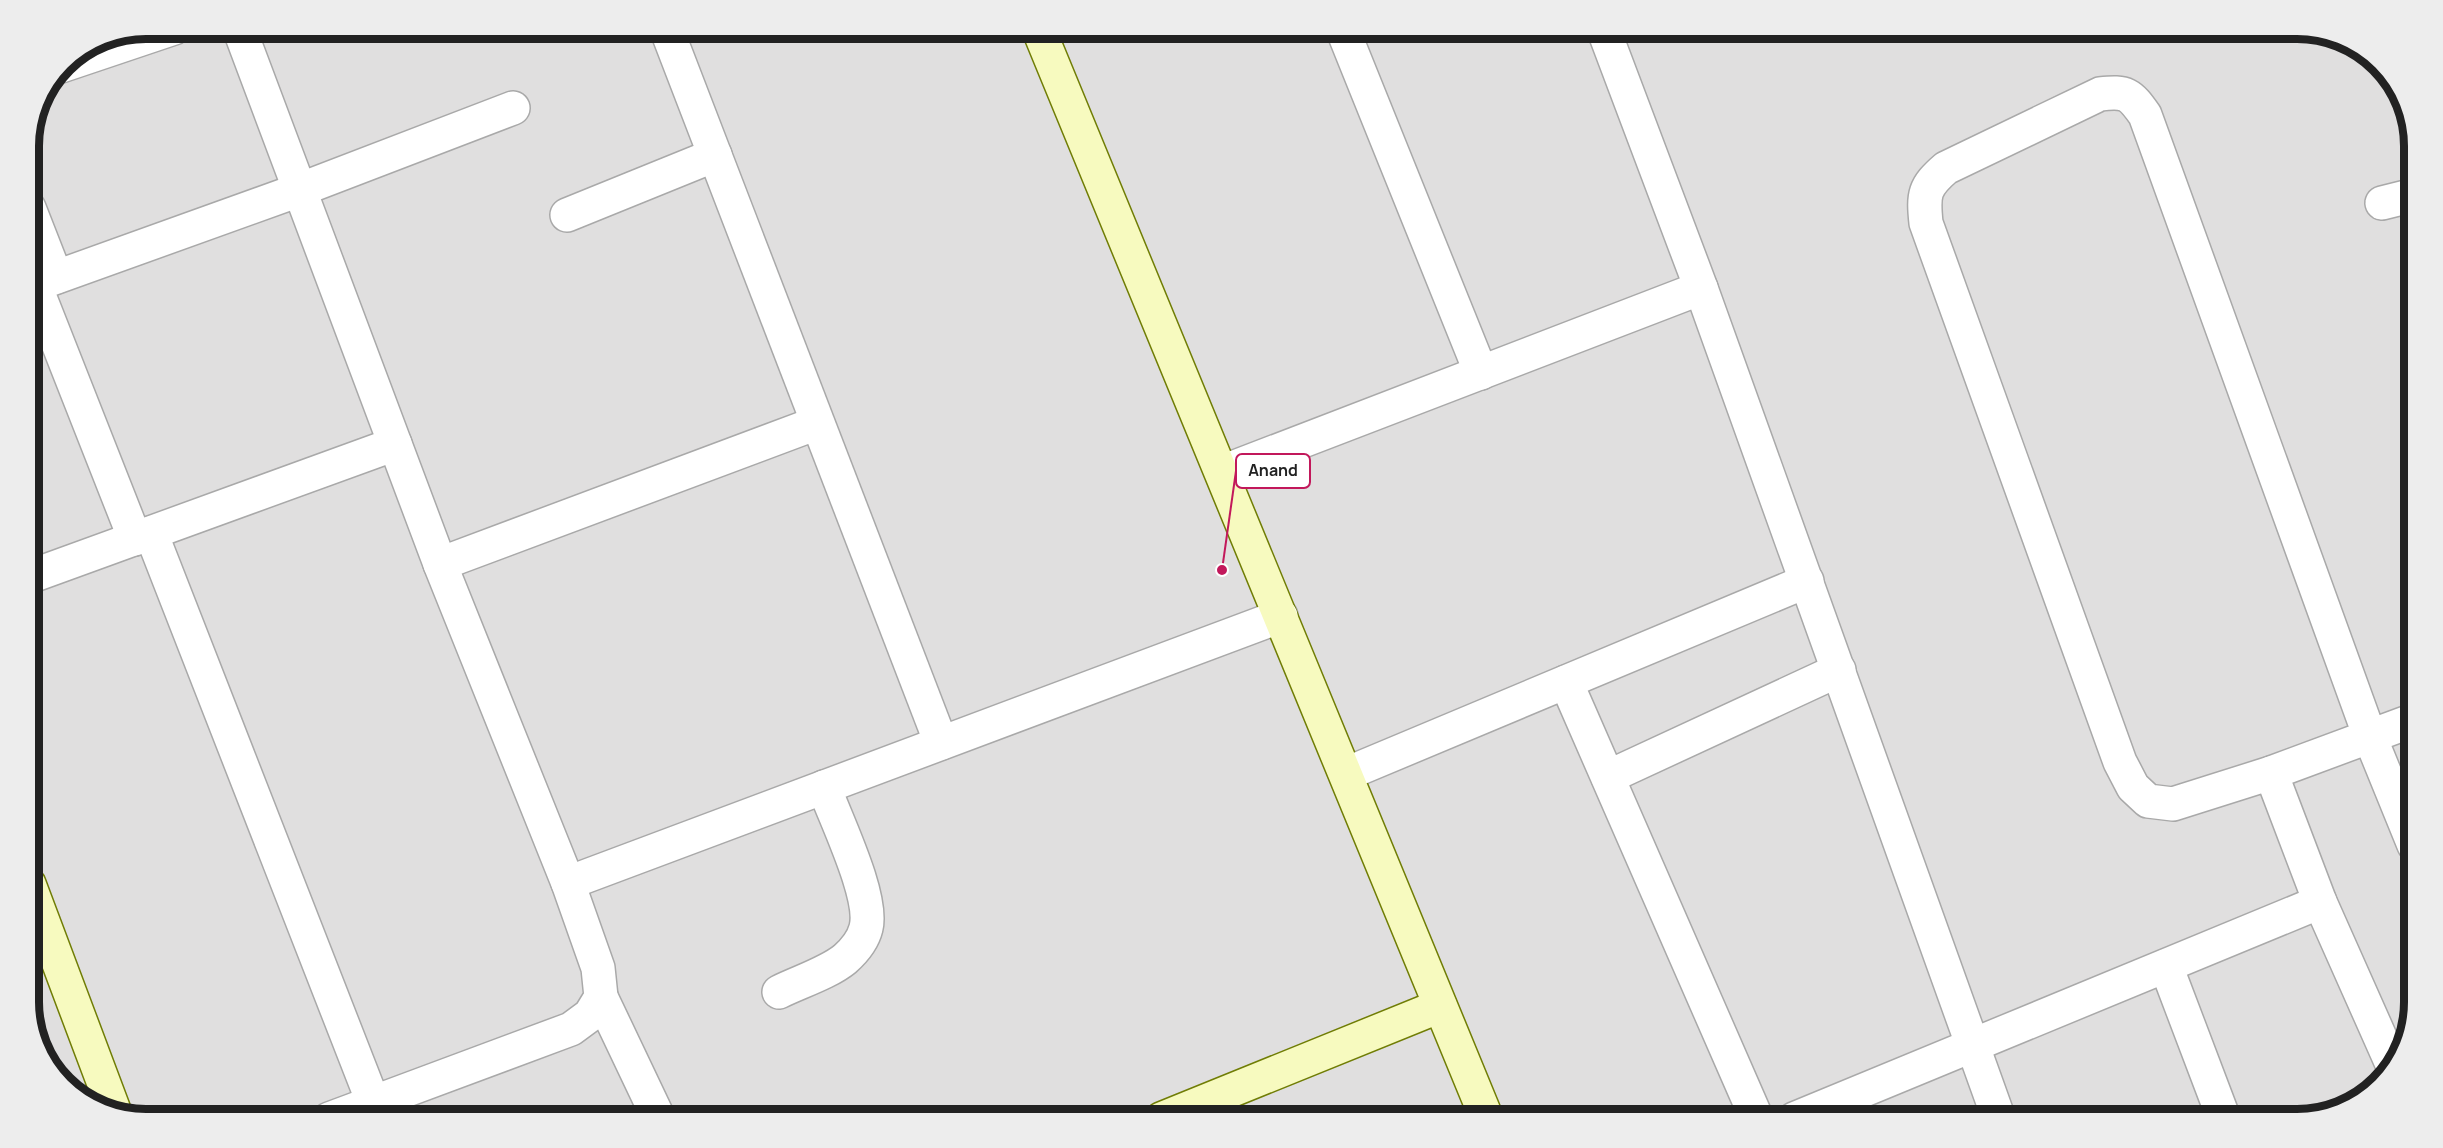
<svg xmlns="http://www.w3.org/2000/svg" width="2443" height="1148" viewBox="0 0 2443 1148" font-family="Manrope,sans-serif">
  <rect width="100%" height="100%" fill="#f2efe9"/>
  <polygon fill="#e0dfdf" points="146,28 2297,28 2342,38 2395,80 2414,139 2414,1002 2405,1047 2363,1100 2297,1119 146,1119 101,1110 53,1073 29,1010 29,139 38,101 63,63"/>
  <g fill="none" stroke-linecap="round" stroke-linejoin="round">
    <defs>
      <g id="street">
        <polyline points="239,28 440,564 568,883 598,968 601,997 590,1015 571,1029 329,1119"/>
        <polyline points="666,28 941,743"/>
        <polyline points="1342,28 1481,373"/>
        <polyline points="1603,28 1701,288 1999,1119"/>
        <polyline points="61,66 174,28"/>
        <polyline points="2382,203 2414,195"/>
        <polyline points="29,208 56,277"/>
        <polyline points="567,215 715,155"/>
        <polyline points="35,285 135,539"/>
        <polyline points="29,287 299,190 513,108"/>
        <polyline points="1222,472 1701,288"/>
        <polyline points="151,533 373,1102"/>
        <polyline points="440,564 817,423"/>
        <polyline points="29,577 395,444"/>
        <polyline points="1566,682 1757,1119"/>
        <path d="M2414,720L2271,773L2173,804L2148,801L2133,787L2120,762L1926,223C1923,194 1924,187 1946,168L2100,94C2127,91 2130,94 2145,115L2370,737L2414,845"/>
        <polyline points="2271,773 2320,902 2392,1064"/>
        <polyline points="1346,774 1807,581"/>
        <polyline points="1608,777 1839,670"/>
        <polyline points="568,883 1281,616"/>
        <polyline points="2166,966 2224,1119"/>
        <path d="M779,992C799,982 828,973 845,959C854,951 863,940 866,928C874,897 836,820 824,787"/>
        <polyline points="601,997 659,1119"/>
        <polyline points="1794,1119 2320,902"/>
      </g>
      <g id="secondary">
        <polyline points="1038,28 1487,1119"/>
        <polyline points="29,884 115,1113"/>
        <polyline points="1161,1119 1440,1006"/>
      </g>
    </defs>
    <use href="#street" stroke="#a9a9a9" stroke-width="36"/>
    <use href="#secondary" stroke="#707d05" stroke-width="36"/>
    <use href="#street" stroke="#fff" stroke-width="33"/>
    <use href="#secondary" stroke="#f7fabf" stroke-width="33"/>
  </g>
  <path d="M0 0H2443V1148H0ZM146 39H2297A107 107 0 0 1 2404 146V1002A107 107 0 0 1 2297 1109H146A107 107 0 0 1 39 1002V146A107 107 0 0 1 146 39Z" fill="#ededed" fill-rule="evenodd"/>
  <path fill="none" stroke="#222" stroke-width="8" d="M146 39H2297A107 107 0 0 1 2404 146V1002A107 107 0 0 1 2297 1109H146A107 107 0 0 1 39 1002V146A107 107 0 0 1 146 39Z"/>
  <path fill="none" stroke="#c2185b" stroke-width="2" d="M1222 570L1236 471"/>
  <circle fill="#c2185b" stroke="#fff" stroke-width="2" cx="1222" cy="570" r="6"/>
  <rect fill="#fff" stroke="#c2185b" stroke-width="2" x="1236" y="454" width="74" height="34" rx="6"/>
  <g font-size="16" text-anchor="middle" font-weight="bold" fill="#222">
    <text x="1273" y="476">Anand</text>
  </g>
</svg>
